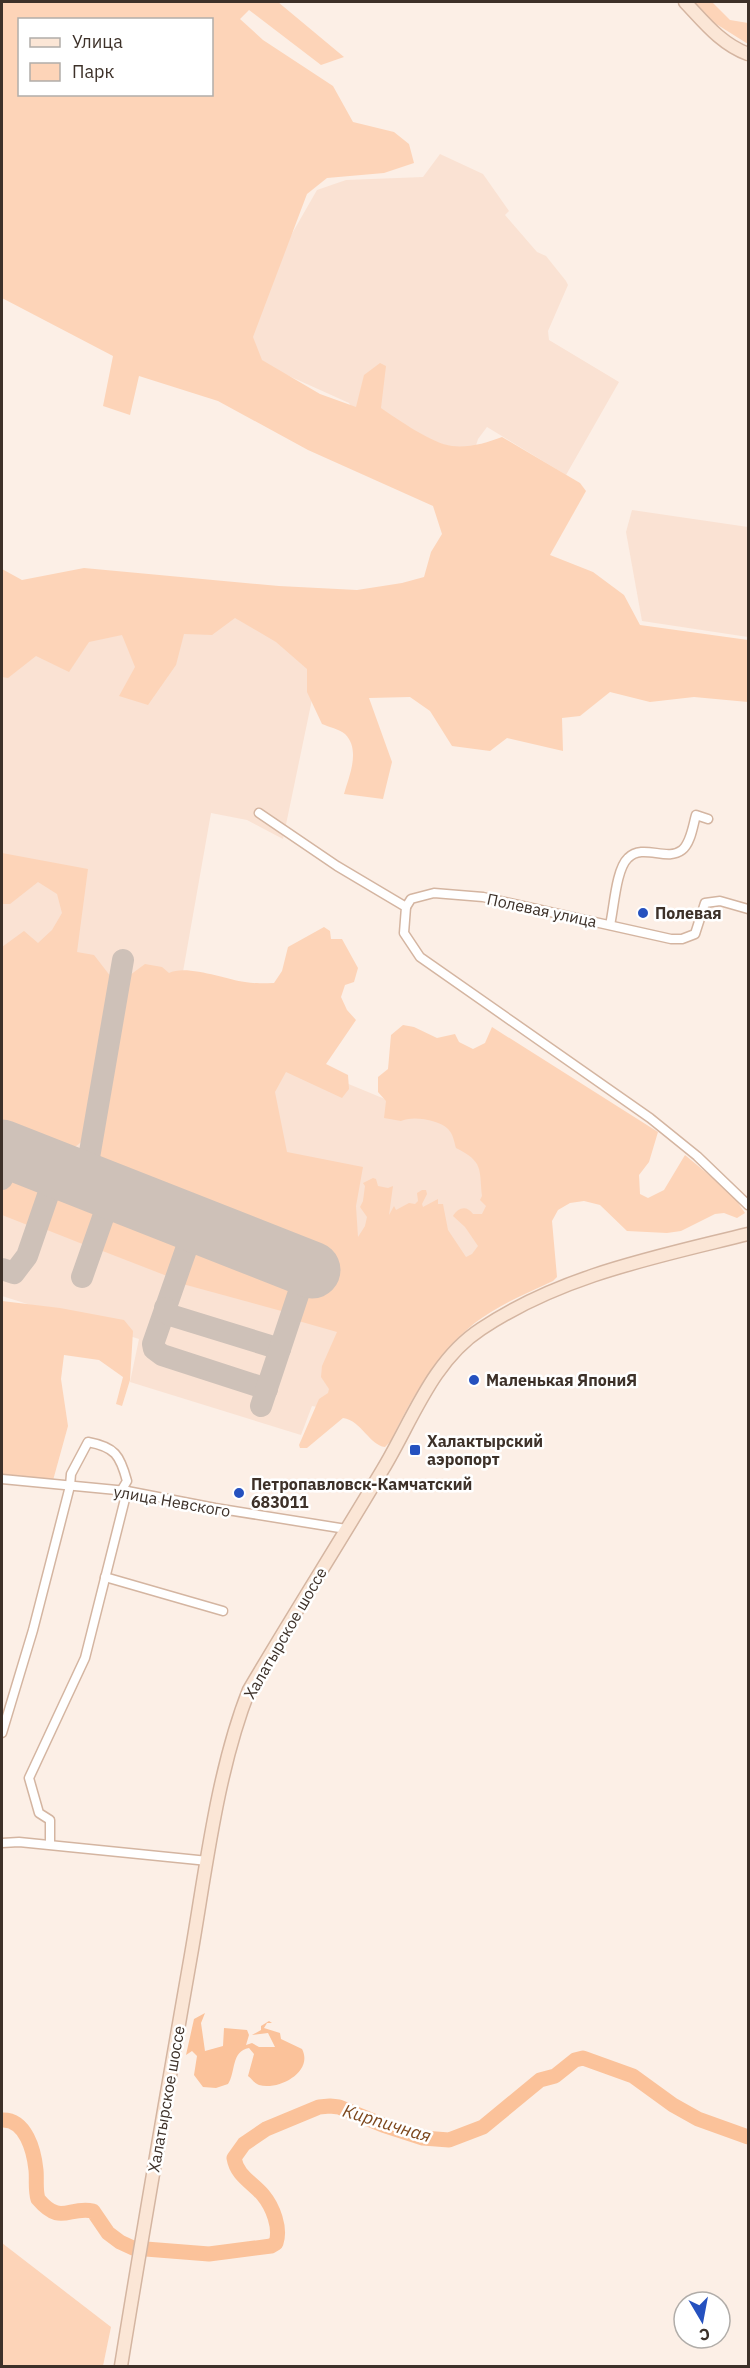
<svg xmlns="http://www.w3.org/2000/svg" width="750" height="2368" viewBox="0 0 750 2368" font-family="'IBM Plex Sans',sans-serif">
  <rect width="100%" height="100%" fill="#fcefe6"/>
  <g fill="#fae2d3">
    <polygon points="440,154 483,174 509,211 505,215 537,252 546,256 566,281 568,285 548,331 549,340 619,382 566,475 487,427 478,439 473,455 355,413 349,403 240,354 266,279 317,190 346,180 423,177"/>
    <polygon points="632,510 748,527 748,637 642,621 626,532"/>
    <polygon points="2,578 326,632 283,839 247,820 211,813 172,1034 266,1050 533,1160 444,1341 338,1411 312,1406 301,1435 130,1382 139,1339 2,1296"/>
  </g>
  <g fill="#fdd4b8" fill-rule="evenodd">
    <path d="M2,2H278L344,57L321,65L249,10L240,19L263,40L333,86L353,122L394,132L409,144L414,163L384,173L327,178L307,194L253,337L262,360L320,394L356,407L364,375L380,363L386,366L381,408C397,419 433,444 452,446C468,448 487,443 502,437L580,483L586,491L550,555L593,572L624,595L640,625L748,640V702L694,697L650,702L610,692L580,716L562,718L563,751L507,738L490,751L452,746L430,711L410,697L369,698L392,762L383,799L344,794C349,776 361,750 345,734C339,729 329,727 322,724L307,692V669L276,642L235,618L212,635L184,634L176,665L148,705L119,696L135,667L122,635L89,642L69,672L36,656L8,678L2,677V569L22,580L84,568L279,586L357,590L402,583L424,577L431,552L442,534L433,506L308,450L218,401L139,376L130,415L103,406L113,356L2,298ZM20,20H212V94H20Z"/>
    <polygon points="691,2 712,2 730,20 748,23 748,44 705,17"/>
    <path d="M2,853L88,869L77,952L94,955L111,977L86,1137C80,1144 72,1151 61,1150C48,1148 16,1132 2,1127V947L24,931L38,943L52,930L62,913L57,894L38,882L10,904H2Z"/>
    <path d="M324,927L330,931L331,939H342L358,968L354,982L345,985L341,997L347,1010L356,1020L326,1064L348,1075L349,1089L342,1098L286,1072L275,1092L287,1152L363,1167L356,1206L358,1237L365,1226L367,1217L360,1207L363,1201L365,1186L363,1183L373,1178L376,1179L378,1186L388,1188L393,1186L389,1215L394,1206L396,1210L409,1203L415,1204L418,1201L417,1193L422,1190H426L427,1194L422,1204L423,1207L438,1199V1204H443L448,1230L466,1257L472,1254L478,1246L465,1227L453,1216C458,1207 467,1205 473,1214H482L486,1206L480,1200L482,1196C479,1169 484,1162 456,1148C454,1141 453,1134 448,1129C440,1120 412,1115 401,1121L384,1118L386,1101L378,1092V1077L388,1069L391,1035L403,1025L414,1027L437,1038L455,1034L459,1042L473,1049L485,1043L492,1027L658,1132L649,1162L639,1175L640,1194L648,1198L664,1190L685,1155L732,1194L745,1213L737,1218L724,1213L715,1214L681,1231L667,1233L627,1231L600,1205L584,1201L570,1203L558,1210L552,1221L557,1277L553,1281C532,1291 510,1300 491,1312C445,1339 413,1394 391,1441L385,1447C369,1445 362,1421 343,1418L307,1448H300L299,1445L319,1399L328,1393L329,1389L321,1377L322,1366L337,1332L295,1320L319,1252L101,1167L95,1150L126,978L145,964L162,967L169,973C186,964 225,979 245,982C254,984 265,983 274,983L282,971L288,947Z"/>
    <polygon points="9,1172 45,1187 30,1226 2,1215 2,1191"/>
    <polygon points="57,1192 99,1208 85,1245 42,1228"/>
    <polygon points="114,1214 181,1240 167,1276 100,1250"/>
    <polygon points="193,1245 296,1284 285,1312 179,1283"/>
    <polygon points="2,1301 60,1308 124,1320 133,1331 130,1380 122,1406 116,1404 123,1377 99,1360 64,1355 61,1379 68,1426 52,1484 2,1476"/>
    <polygon points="2,2243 111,2327 103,2366 2,2366"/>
  </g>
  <path fill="#fbc29a" d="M205,2013L201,2023L205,2051L223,2046L224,2028L247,2030L249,2035L246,2045L252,2043L259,2047H275L268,2033L252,2035L261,2030V2026L269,2021L272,2023H267L264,2028L280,2033L281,2039L302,2049C314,2072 278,2091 259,2085C254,2083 252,2079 248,2076L254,2054L249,2048C231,2051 236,2072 228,2084L216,2088L203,2087L194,2075L197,2056L192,2051L186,2055L194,2019Z"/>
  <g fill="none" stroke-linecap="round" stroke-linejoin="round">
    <path stroke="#fbc29a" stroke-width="15" d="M2,2120C26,2119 34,2151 36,2170C37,2180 35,2189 38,2199C61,2226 68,2206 93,2211L108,2233L120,2242L133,2248L209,2254L271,2246L276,2243C281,2228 273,2207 263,2195C252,2182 237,2176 234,2158L244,2144L266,2129L319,2107L330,2106L339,2107L383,2125L423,2138L449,2140L483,2127L540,2080L555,2076L575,2060L583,2058L633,2076L673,2105L698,2119L748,2137"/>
    <g stroke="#cec1b8" stroke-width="22">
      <polyline points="2,1179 12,1152"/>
      <polyline points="85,1181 123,960"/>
      <polyline points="195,1224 153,1344 154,1349 162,1355 267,1389"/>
      <polyline points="2,1269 14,1273 27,1256 57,1169"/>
      <polyline points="82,1277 112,1192"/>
      <polyline points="165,1308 170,1315 280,1349"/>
      <polyline points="261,1406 307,1268"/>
    </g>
    <polyline stroke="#cec1b8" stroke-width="57" points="2,1148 312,1270"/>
    <defs>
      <g id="street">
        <polyline points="259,813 337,866 406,907 404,933 420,957 650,1118 697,1156 748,1205"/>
        <polyline points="406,907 411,899 434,893 483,897 671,939 682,939 695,934 705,903 720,901 748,909"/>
        <path d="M610,925C614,908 616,869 628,858C643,843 667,862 682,850C691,843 693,825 696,815L708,819"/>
        <polyline points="2,1479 127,1491 215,1508 346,1529"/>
        <polyline points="105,1577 223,1611"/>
        <path d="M2,1733L33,1630L70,1486L71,1474L88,1442C115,1447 120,1455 127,1481L121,1491"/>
        <polyline points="2,1843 19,1842 208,1861"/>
        <polyline points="50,1844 50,1820 39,1813 29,1778 85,1658 127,1491"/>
      </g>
      <g id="secondary">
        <path d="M685,2C704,22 721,44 748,54"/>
        <path d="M121,2366C143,2229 167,2092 191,1955C206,1869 217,1771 249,1690C293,1615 339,1543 383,1469C412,1421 432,1361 481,1329C562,1275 656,1257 748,1234"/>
      </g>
    </defs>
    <use href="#street" stroke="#d4b5a1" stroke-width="11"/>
    <use href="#secondary" stroke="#d4b5a1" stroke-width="15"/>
    <use href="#street" stroke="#fff" stroke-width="8"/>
    <use href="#secondary" stroke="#fbe6d6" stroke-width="12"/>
  </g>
  <g fill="#2551bf" stroke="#fff" stroke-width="2">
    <circle cx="643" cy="913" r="6"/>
    <circle cx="474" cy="1380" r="6"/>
    <rect x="409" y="1444" width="12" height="12" rx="3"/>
    <circle cx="239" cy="1493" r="6"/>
  </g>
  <g text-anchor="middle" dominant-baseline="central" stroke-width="5" stroke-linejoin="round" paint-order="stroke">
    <g font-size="16" fill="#3d3129" stroke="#fff">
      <text transform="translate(542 910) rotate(12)">Полевая улица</text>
      <text transform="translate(172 1501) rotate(10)">улица Невского</text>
      <text transform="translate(285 1633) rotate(-60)">Халатырское шоссе</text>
      <text transform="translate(166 2099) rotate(-80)">Халатырское шоссе</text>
    </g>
    <g font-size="16" font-weight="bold" fill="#3d3129" stroke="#fff" text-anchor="start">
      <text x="655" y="913">Полевая</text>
      <text x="486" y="1380">Маленькая ЯпониЯ</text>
      <text x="427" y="1441">Халактырский<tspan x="427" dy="18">аэропорт</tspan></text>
      <text x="251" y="1484">Петропавловск-Камчатский<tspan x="251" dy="18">683011</tspan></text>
    </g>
    <g font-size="18" font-style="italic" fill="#7c471c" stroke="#fff">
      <text transform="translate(387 2123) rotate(17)">Кирпичная</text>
    </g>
  </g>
  <rect width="750" height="2368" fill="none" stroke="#3d3129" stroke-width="6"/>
  <rect x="18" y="18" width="195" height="78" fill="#ffffff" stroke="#b1ada9" stroke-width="1.5"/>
  <rect x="30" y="38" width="30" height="9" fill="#fbe6d6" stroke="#b1ada9" stroke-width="1.5"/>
  <text x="72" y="48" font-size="18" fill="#3d3129">Улица</text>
  <rect x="30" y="63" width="30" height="18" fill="#fdd4b8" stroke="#b1ada9" stroke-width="1.5"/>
  <text x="72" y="78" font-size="18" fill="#3d3129">Парк</text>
  <g transform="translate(702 2320) rotate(170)"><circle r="28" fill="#ffffff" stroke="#b1ada9" stroke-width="1.5"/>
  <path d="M0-4.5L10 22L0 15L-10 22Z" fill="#2551bf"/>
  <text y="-9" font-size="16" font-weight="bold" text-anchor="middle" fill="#3d3129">С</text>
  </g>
</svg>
